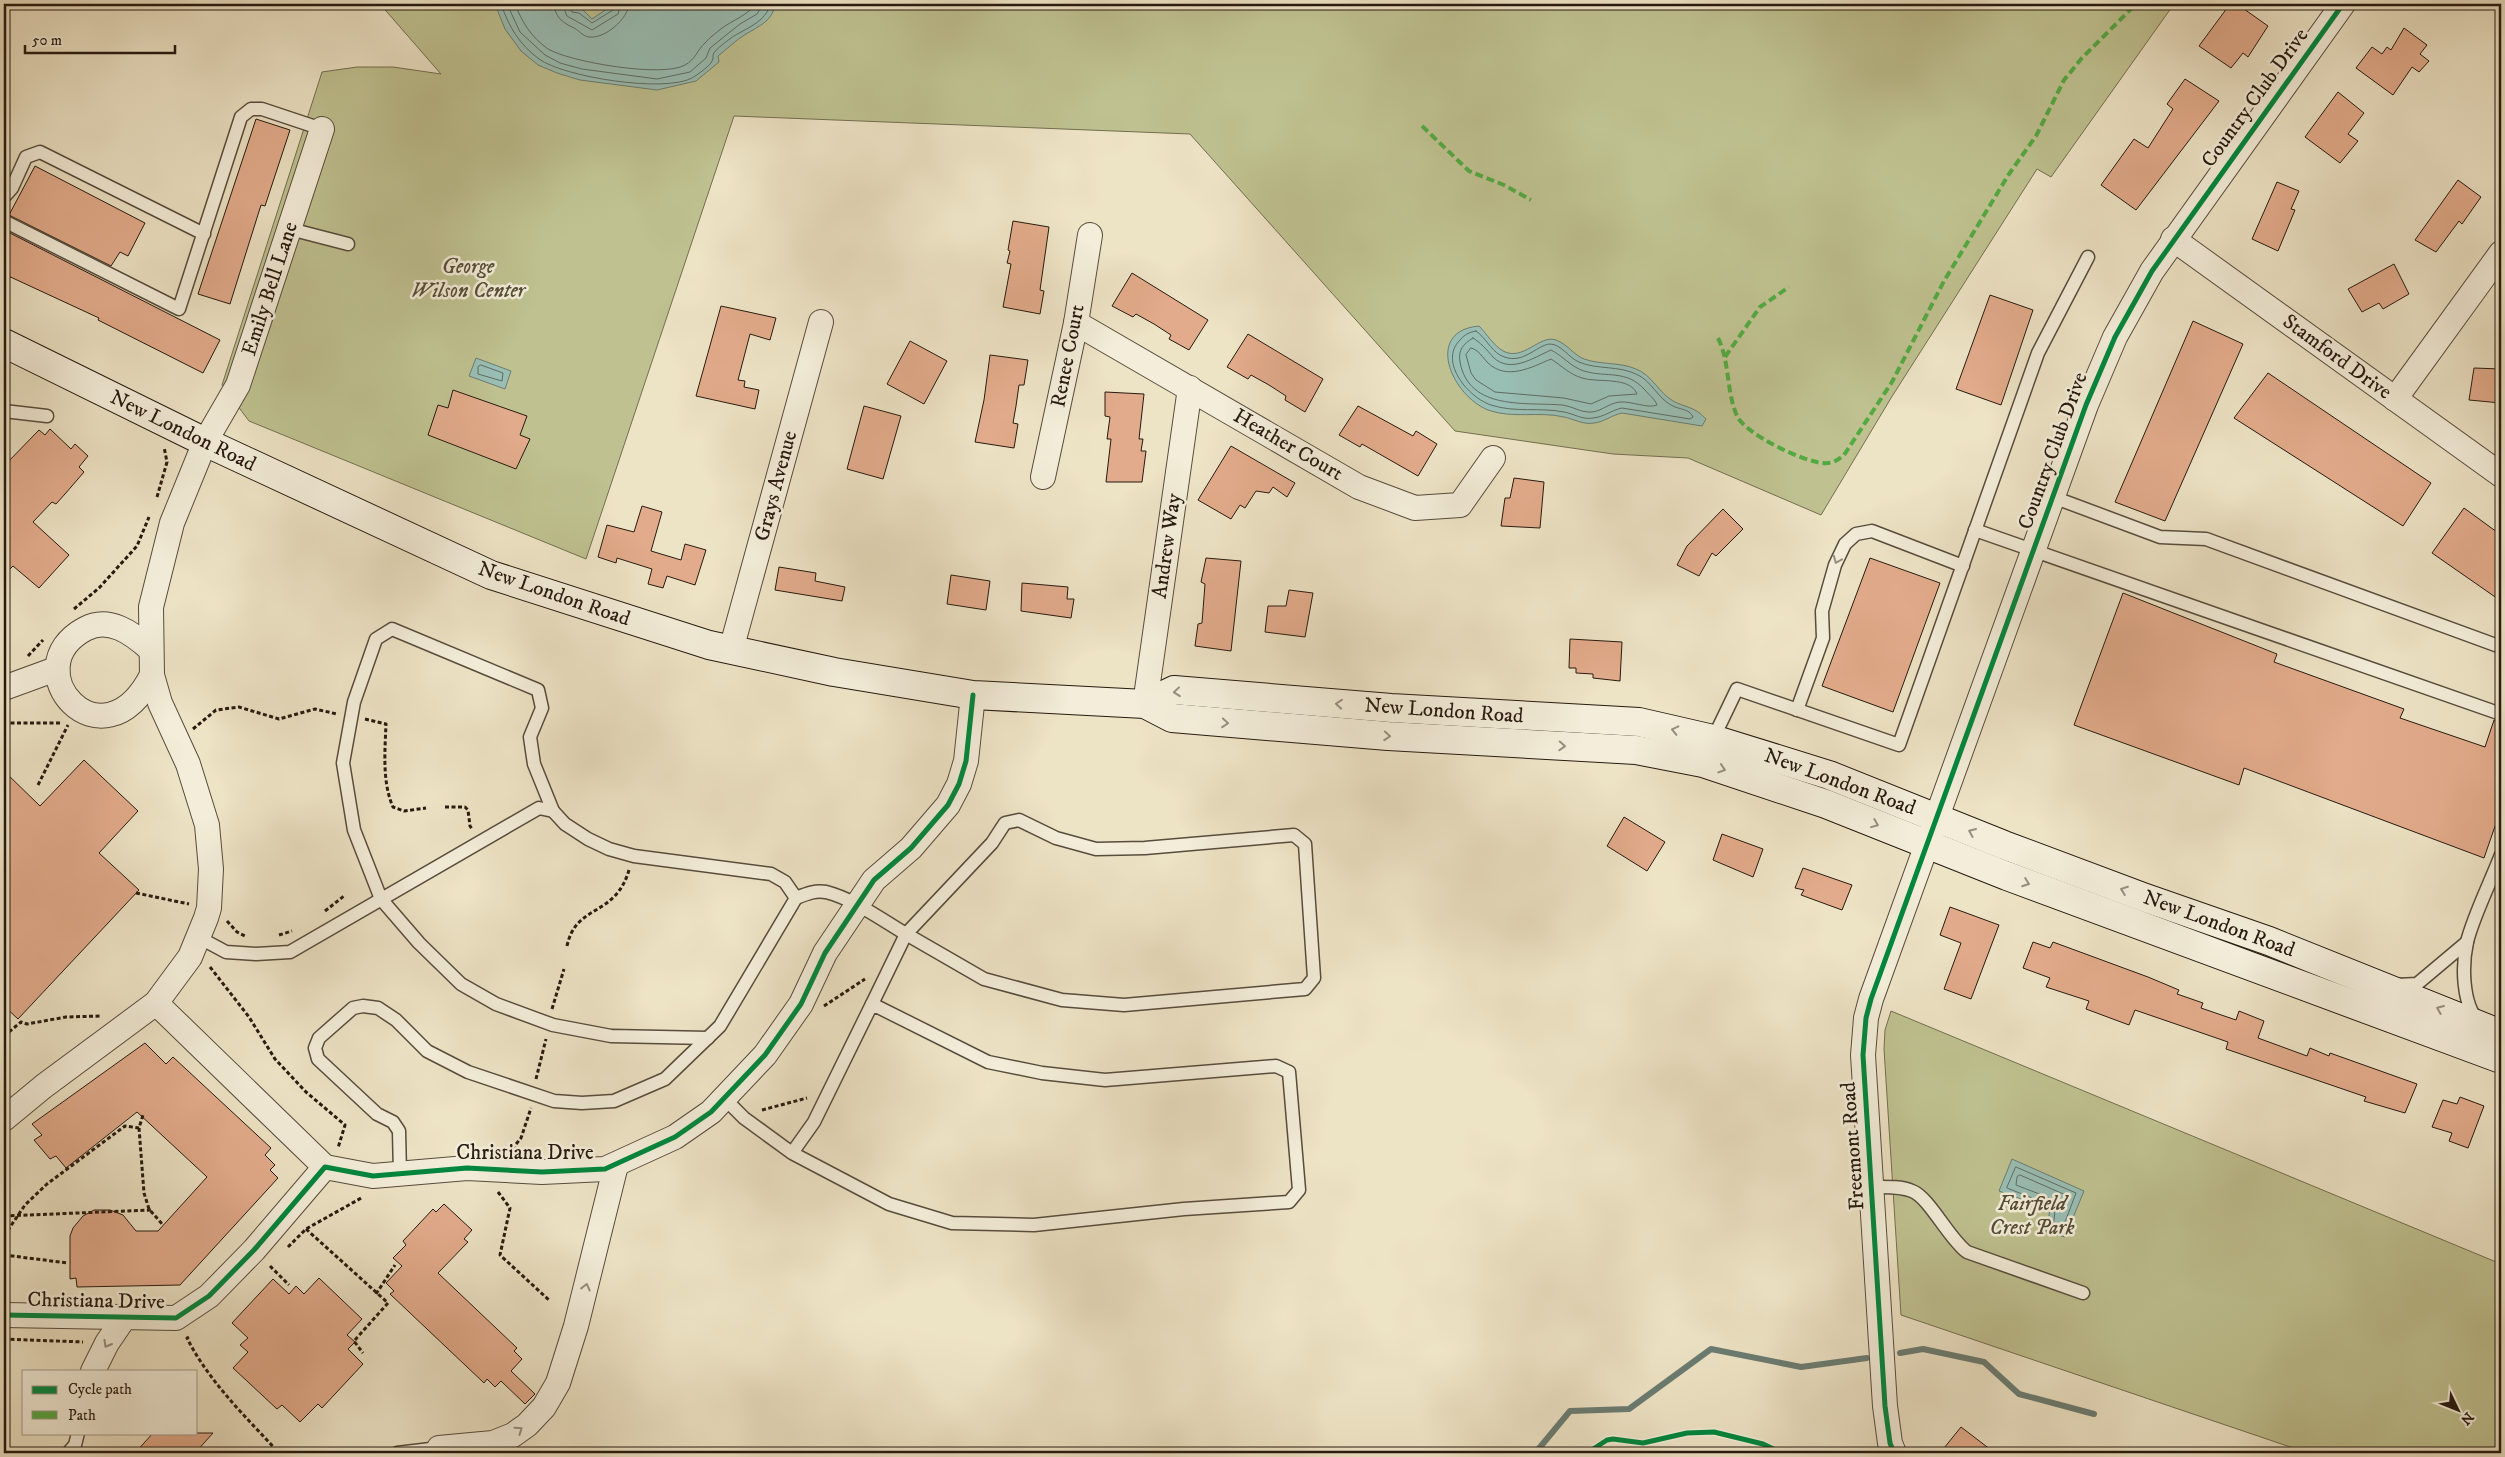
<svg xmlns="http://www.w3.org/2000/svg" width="2505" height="1457" viewBox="0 0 2505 1457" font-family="'IM FELL DW Pica',serif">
  <rect width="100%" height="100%" fill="#ede3c5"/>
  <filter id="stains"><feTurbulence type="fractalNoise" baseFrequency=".004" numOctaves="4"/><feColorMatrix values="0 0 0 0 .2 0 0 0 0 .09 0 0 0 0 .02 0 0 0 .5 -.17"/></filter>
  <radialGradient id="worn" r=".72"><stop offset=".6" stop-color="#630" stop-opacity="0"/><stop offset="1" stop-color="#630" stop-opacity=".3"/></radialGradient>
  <g fill="#bfc190" stroke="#736e50">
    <polygon points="380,4 2174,4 2051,177 2037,169 1891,398 1821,515 1688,458 1613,454 1455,431 1190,134 734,116 586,559 249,421 222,385 322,72 357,67 393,67 441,74"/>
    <polygon points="1891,1011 2501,1264 2501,1453 2308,1453 1901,1315 1884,1049 1885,1030"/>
  </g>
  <g fill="#99beb4" stroke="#6b7c72">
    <path d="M495,4H572L575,9L580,7L592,19L614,4H775C773,21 759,26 746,34C736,40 727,49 718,56L719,62L696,81L657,90L580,80L557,73L538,65L521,51L505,29Z"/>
    <path d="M1479,326C1486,333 1494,346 1503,351C1523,362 1540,334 1556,340C1567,344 1574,355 1584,359C1601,365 1620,362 1636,369C1652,375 1659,393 1673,401C1686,408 1694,406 1706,419L1702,426L1622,413C1612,415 1604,422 1594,423C1583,425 1574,419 1564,417C1539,411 1512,419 1488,410C1451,395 1424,331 1479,326Z"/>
    <polygon points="476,358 511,371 505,389 469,376"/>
    <polygon points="2012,1159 2084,1191 2065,1237 2046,1232 2050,1210 1999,1191"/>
  </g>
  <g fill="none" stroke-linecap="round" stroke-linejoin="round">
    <g stroke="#606c62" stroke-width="1">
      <path d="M501,4C509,27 519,44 539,59C564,77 664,93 692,78C697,75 710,66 712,61C714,58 712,55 714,53C717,48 726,42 731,38C744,29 767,22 770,4"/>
      <polyline points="507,4 520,32 545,55 560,63 582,69 657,79 690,72 706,58 710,48 740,24 757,14 763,4"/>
      <path d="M515,4C522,22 531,37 548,49C570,62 663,78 685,65C696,59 697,50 705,43C710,37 716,33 722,28C732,21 749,14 756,4"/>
      <path d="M554,4C555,17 562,22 572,27C579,30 582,36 589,37C605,39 628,19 629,4"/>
      <polyline points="562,4 567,16 592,30 618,14 621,4"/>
      <polyline points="568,4 572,12 579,13 592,23 613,10 615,4"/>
      <path d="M1476,331C1485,337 1491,350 1500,355C1522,367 1536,345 1550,344C1561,344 1569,358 1579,362C1597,370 1619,365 1638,375C1651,381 1658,398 1671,405C1679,410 1689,408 1693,417L1690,419L1622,408C1612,410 1604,417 1593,418C1583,420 1574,414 1564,412C1540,407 1515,413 1491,405C1469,398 1438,362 1460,340C1464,335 1469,332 1476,331Z"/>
      <path d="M1473,338C1480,342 1487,350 1493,357C1510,374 1533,358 1551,350C1563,356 1571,367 1584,371C1607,378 1626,369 1645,390C1649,395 1655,399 1657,405C1648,409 1632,401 1620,402C1609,403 1602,411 1592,412C1581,413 1572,406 1562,405C1526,402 1469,411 1460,362C1458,350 1463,344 1473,338Z"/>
      <path d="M1471,348C1478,349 1483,358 1488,363C1507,381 1532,367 1551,359C1562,366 1569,374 1582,378C1597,383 1630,376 1637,394L1609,396L1591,404L1564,398L1495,392L1476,380L1471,373L1466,355Z"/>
      <polygon points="481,365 503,373 502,381 478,374 478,367"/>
      <polygon points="2016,1167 2076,1193 2062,1230 2053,1228 2055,1211 2052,1206 2007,1188"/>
      <polygon points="2020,1175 2068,1196 2065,1207 2062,1208 2055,1200 2016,1185 2017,1177"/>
    </g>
    <g stroke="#6b7c72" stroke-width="6">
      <polyline points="1900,1353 1923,1349 1984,1362 2019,1394 2094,1414"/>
      <polyline points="1531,1453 1536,1452 1570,1411 1629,1409 1711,1349 1801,1367 1867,1358"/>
    </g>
  </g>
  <g fill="#e2ab8b" stroke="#271a10">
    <polygon points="2230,4 2237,4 2268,26 2248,57 2243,53 2231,68 2199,46"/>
    <polygon points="2404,28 2427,45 2420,54 2429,61 2419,72 2412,67 2393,95 2356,68 2372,47 2382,54 2387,47 2391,50"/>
    <polygon points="2185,79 2219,101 2136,210 2101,185 2134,139 2148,148 2173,109 2167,104"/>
    <polygon points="2338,92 2364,113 2348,134 2358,141 2340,163 2305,137"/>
    <polygon points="256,119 290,130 265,206 261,205 230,304 198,294"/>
    <polygon points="35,166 145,223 128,256 120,252 111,266 9,215"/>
    <polygon points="2458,180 2481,197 2462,224 2459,221 2436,252 2415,240"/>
    <polygon points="2277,182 2299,191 2291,209 2295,210 2278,251 2252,239"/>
    <polygon points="1013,221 1049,227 1040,290 1044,291 1040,314 1003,307 1011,264 1007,263 1010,251 1008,250"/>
    <polygon points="4,230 220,340 203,373 98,320 99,318 4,274"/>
    <polygon points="2394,264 2409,294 2383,309 2379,303 2362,312 2348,289"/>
    <polygon points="1132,273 1208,320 1189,350 1169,339 1171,335 1154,324 1136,314 1133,317 1112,306"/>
    <polygon points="1990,295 2033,310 2001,405 1956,389"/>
    <polygon points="721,306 776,318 770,340 750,334 738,380 745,381 744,387 759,390 755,409 696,396"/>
    <polygon points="2193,321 2243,344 2165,521 2115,502"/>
    <polygon points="1248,334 1323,379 1305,412 1285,400 1286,396 1269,385 1251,375 1248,379 1227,367"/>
    <polygon points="910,341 947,361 924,404 887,384"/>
    <polygon points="990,355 1028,360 1024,385 1019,385 1016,406 1013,423 1018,424 1014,448 975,442 984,400"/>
    <polygon points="2474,368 2501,369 2501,403 2469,400"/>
    <polygon points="2268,373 2431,483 2403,526 2234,418"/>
    <polygon points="453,390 527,416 520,435 530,439 516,469 428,435 438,405 448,408"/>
    <polygon points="1105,392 1144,394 1139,439 1143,439 1141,451 1146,451 1142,482 1106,482 1111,439 1107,439 1110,417 1105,416"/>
    <polygon points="864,406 901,416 883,479 847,469"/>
    <polygon points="1358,406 1413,436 1416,431 1437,444 1418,476 1362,444 1360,447 1339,435"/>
    <polygon points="50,429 71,449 75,444 88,456 79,467 84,472 65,494 56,504 52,502 33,522 69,555 39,588 13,566 4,575 4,466 39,430 45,435"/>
    <polygon points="1231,446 1295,483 1287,497 1273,487 1269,493 1256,491 1245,508 1240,505 1231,519 1198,500"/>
    <polygon points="1514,478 1544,482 1540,528 1501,526 1505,498 1510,498"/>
    <polygon points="642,506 662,512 651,551 681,560 685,544 706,550 695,585 667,576 663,588 648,584 652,569 617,558 616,563 598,557 607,525 634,532"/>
    <polygon points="2464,508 2501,535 2501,601 2432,553"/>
    <polygon points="1723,509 1743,529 1716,556 1712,553 1699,576 1677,565 1687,546"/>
    <polygon points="1206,558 1241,561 1231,651 1195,646 1198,624 1202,623 1205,584 1201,582"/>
    <polygon points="1870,558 1940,583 1893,712 1822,686"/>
    <polygon points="779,567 816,573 815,581 845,587 842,601 775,590"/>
    <polygon points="951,575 990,581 986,610 947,604"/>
    <polygon points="1022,583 1068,587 1067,599 1074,599 1071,618 1021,611"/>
    <polygon points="1289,590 1313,593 1305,637 1265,632 1268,606 1286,606"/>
    <polygon points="2123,593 2277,654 2274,662 2404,709 2400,718 2485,747 2494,720 2501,722 2501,809 2484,858 2244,768 2239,785 2074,725"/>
    <polygon points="1570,639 1622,642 1620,681 1593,678 1593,674 1576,673 1576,668 1569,668"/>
    <polygon points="84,760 138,811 99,853 139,890 18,1019 4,1006 4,771 40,806"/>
    <polygon points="1624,817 1665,842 1647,871 1607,846"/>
    <polygon points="1722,834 1763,849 1753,877 1713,860"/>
    <polygon points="1803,868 1852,885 1842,910 1801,895 1804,890 1795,888"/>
    <polygon points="1950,907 1999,925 1971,999 1944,989 1961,943 1940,935"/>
    <polygon points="2033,942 2050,948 2053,942 2148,977 2179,990 2177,994 2203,1003 2201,1008 2236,1020 2239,1011 2264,1021 2258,1038 2307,1056 2310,1048 2329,1056 2330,1053 2417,1084 2405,1113 2364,1101 2366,1097 2226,1049 2228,1042 2135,1010 2129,1025 2086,1009 2089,1001 2046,987 2050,978 2023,968"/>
    <polygon points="145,1043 166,1064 173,1057 271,1148 265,1155 275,1165 270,1170 278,1178 180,1285 77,1287 76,1278 70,1279 70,1236 73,1228 83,1216 94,1210 110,1210 123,1215 136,1231 158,1231 207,1177 137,1112 66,1168 56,1156 50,1159 34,1140 42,1135 32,1124"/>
    <polygon points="2460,1097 2484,1106 2468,1148 2449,1141 2452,1133 2432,1127 2443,1100 2457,1104"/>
    <polygon points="444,1204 472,1230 464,1239 468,1242 438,1273 517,1348 514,1351 522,1359 511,1371 535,1394 525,1404 501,1381 495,1387 487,1379 484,1383 390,1294 394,1291 386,1283 402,1266 393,1258 406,1245 403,1241 433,1209 436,1212"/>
    <polygon points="319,1278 362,1319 347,1335 355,1342 348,1349 363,1364 322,1408 318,1404 300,1422 282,1405 277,1409 233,1368 248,1352 240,1345 248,1338 232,1323 273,1279 289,1294 296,1286 304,1294"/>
    <polygon points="1961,1427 1995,1453 1940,1453"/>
    <polygon points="153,1433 213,1433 195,1453 135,1453"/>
  </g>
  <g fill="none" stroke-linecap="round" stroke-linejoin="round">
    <defs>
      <g id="lane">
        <polyline points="4,197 12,188 26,157 40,152 204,234"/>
        <polyline points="4,221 179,309 241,117 251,109 262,109 322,129"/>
        <polyline points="290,229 348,244"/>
        <polyline points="4,411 47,416"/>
        <polyline points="2053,497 2160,537 2206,539 2501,647"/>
        <polyline points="1975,530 2501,714"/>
        <polyline points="1797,710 1823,638 1822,611 1835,565 1845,544 1856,534 1872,531 1963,566"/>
        <polyline points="1713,739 1737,689 1899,745 2038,353 2088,257"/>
        <polyline points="553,811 534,764 530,737 542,708 538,690 392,629 376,639 354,702 343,763 354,830 381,899 419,943 461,984 496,1004 553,1025 611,1036 708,1038"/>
        <polygon points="1019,820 1056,838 1096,849 1145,848 1294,835 1305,844 1314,978 1305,989 1124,1005 1062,1000 984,979 906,934 992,843 1005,823"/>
        <polyline points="198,937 226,952 256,954 290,952 539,808 553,811 565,824 588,839 609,849 634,856 771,874 785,882 796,898"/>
        <polyline points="2396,985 2417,984 2467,942"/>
        <path d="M2478,1021C2462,1003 2462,965 2467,942C2473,917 2491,881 2501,855"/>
        <polyline points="724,1098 744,1118 792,1153 889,1204 952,1223 1034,1225 1184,1209 1289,1202 1299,1190 1289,1072 1276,1066 1105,1080 1042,1073 988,1062 872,1004 814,1122 792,1153"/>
        <path d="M400,1174L399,1131L393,1122L377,1114L318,1059L315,1048L319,1038L353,1008L363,1006L378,1008L396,1020L427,1051L468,1072L554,1101L582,1103L614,1101L665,1079L720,1026L796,898C806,894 815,890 826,892C854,899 882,920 906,934L872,1004"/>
        <path d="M1872,1187C1884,1187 1901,1186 1912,1191C1929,1197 1949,1239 1967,1252L2083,1293"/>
        <polyline points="68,1453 75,1445 78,1433"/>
        <polyline points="397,1453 439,1448"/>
      </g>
      <g id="street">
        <polyline points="2173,239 2501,475"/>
        <polyline points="1076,323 1359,487 1415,508 1460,505 1493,458"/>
        <polyline points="2395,399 2501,253"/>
        <polyline points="1043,477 1076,323 1090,235"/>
        <path d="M150,649C132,633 109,616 85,629C12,668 102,773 152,675"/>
        <polyline points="731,650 821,322"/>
        <polyline points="4,688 56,669"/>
        <polyline points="1145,704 1190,388"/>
        <polyline points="156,1003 325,1167"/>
        <polyline points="4,1119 44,1086 156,1003 190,957 206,918 209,908 211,869 207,825 188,764 160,703 152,675 151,607 172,523 205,442 238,385 322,129"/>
        <polyline points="4,1315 176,1318 209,1296 254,1250 325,1167 373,1176 467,1168 542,1172 605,1169 675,1137 711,1112 765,1055 801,1004 825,953 874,880 911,848 948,805 959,784 966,761 973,695"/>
        <polyline points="93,1371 107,1343 124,1318"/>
        <polyline points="439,1448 493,1443 513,1435 527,1425 544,1407 558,1383 576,1326 616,1165"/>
        <polyline points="1894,1453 1890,1443 1885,1406 1863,1055 1866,1018 1871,999 2086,405 2115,337 2152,271 2343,4"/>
      </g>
      <g id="secondary">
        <polyline points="4,343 205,442 491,575 709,645 834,672 973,695 1145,704 1172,718 1388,736 1636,750 1703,763 1826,804 2007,876 2501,1059"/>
        <polyline points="1145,704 1174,690 1391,708 1639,722 1713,739 1829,775 2004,845 2143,897 2269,941 2501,1034"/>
      </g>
    </defs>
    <use href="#lane" stroke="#584c3d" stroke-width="15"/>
    <use href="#street" stroke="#584c3d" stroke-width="26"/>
    <use href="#secondary" stroke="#271a10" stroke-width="30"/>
    <g stroke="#271a10" stroke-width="3" stroke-dasharray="4 2.5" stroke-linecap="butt">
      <polyline points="157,497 167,462 164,447"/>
      <polyline points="74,609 99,588 137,546 149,517"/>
      <polyline points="28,656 43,640"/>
      <path d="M365,719L386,724C385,751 382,782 393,807L404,811L426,808"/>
      <polyline points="4,723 62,723"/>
      <polyline points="193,729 216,710 239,707 279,719 315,709 337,714"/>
      <polyline points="38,785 68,725"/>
      <polyline points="445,807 465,807 468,810 470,826 472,829"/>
      <polyline points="136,893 189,904"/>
      <polyline points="325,911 344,896"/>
      <polyline points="227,921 237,932 245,936"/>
      <polyline points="279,935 292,931"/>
      <path d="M567,946C576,903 615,918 629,870"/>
      <polyline points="210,967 249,1017 275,1059 306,1092 345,1125 338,1148"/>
      <polyline points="824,1006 865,979"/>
      <polyline points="552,1009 564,969"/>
      <polyline points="4,1036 21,1022 27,1024 66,1017 101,1016"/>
      <polyline points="536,1079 546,1039"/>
      <polyline points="762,1110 807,1098"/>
      <polyline points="139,1128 144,1193 149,1209 163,1225"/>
      <polyline points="512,1149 521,1138 531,1108"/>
      <polyline points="498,1192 510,1208 500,1255 550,1301"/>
      <polyline points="4,1216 151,1210"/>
      <polyline points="306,1229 388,1303 354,1341 363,1353"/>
      <polyline points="4,1236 25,1205 47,1184 125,1126 139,1128 143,1115"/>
      <polyline points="288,1247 306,1229 363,1197"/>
      <polyline points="4,1255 68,1263"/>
      <polyline points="270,1266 289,1285"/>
      <polyline points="376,1294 395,1265"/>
      <path d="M189,1337L187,1338C209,1382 246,1417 279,1453"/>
      <polyline points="4,1339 83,1342"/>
    </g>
    <use href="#lane" stroke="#f3edd9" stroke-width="12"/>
    <use href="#street" stroke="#f3edd9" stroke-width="24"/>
    <use href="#secondary" stroke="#f3edd9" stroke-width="28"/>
    <g stroke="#53a942" stroke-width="4" stroke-dasharray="8 4" stroke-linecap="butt">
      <polyline points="1422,126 1469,171 1504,185 1531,200"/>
      <path d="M1718,338C1730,362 1726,391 1737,416C1745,434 1804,462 1823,463C1832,464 1838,460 1844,455L1892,382L1944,281L2009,174L2036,136L2064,80L2082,58L2136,4"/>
      <polyline points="1725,357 1760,307 1789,287"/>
    </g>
    <defs>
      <g id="cycleway">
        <polyline points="4,1315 176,1318 209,1296 254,1250 325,1167 373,1176 467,1168 542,1172 605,1169 675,1137 711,1112 765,1055 801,1004 825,953 874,880 911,848 948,805 959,784 966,761 973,695"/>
        <polyline points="1587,1453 1607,1440 1613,1439 1643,1443 1687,1433 1714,1432 1763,1444 1782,1453"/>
        <polyline points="1894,1453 1890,1443 1885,1406 1863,1055 1866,1018 1871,999 2086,405 2115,337 2152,271 2343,4"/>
      </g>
    </defs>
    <use href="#cycleway" stroke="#f3edd9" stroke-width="8"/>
    <use href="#cycleway" stroke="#00873e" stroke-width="5"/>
  </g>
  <defs><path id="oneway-chevron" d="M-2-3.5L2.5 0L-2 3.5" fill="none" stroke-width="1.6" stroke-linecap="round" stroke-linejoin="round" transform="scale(1.25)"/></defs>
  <g stroke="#978e7f">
    <use href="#oneway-chevron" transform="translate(1837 560) rotate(113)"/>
    <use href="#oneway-chevron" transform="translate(1177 692) rotate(174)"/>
    <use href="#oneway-chevron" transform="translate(1339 704) rotate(-175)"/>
    <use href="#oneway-chevron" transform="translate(1225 723) rotate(5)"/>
    <use href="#oneway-chevron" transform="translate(1675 730) rotate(-167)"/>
    <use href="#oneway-chevron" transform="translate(1387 736) rotate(4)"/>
    <use href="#oneway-chevron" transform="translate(1562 746) rotate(3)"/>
    <use href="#oneway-chevron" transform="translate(1722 769) rotate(18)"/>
    <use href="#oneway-chevron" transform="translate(1875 824) rotate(22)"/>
    <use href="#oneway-chevron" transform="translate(1972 832) rotate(-157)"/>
    <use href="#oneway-chevron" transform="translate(2026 883) rotate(20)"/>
    <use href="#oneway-chevron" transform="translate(2124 890) rotate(-159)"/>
    <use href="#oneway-chevron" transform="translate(2440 1009) rotate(-157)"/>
    <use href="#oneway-chevron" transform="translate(586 1287) rotate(-76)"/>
    <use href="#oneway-chevron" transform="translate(107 1344) rotate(120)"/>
    <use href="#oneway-chevron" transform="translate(519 1430) rotate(-35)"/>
  </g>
  <g text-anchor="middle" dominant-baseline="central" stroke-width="5" stroke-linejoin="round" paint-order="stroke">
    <g font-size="21" fill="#271a10" stroke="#f3edd9">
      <text transform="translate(2255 98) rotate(-54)">Country Club Drive</text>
      <text transform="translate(270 289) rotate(-72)">Emily Bell Lane</text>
      <text transform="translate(1068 356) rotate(-79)">Renee Court</text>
      <text transform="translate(2337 357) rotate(36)">Stamford Drive</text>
      <text transform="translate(183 431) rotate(26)">New London Road</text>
      <text transform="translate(1288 445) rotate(30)">Heather Court</text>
      <text transform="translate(2053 451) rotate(-70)">Country Club Drive</text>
      <text transform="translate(776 486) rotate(-75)">Grays Avenue</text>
      <text transform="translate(1167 546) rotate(-82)">Andrew Way</text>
      <text transform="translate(554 594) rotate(19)">New London Road</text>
      <text transform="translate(1444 711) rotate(4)">New London Road</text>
      <text transform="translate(1840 782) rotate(20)">New London Road</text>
      <text transform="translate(2219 924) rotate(20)">New London Road</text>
      <text transform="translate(1853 1146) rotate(-94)">Freemont Road</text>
      <text x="525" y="1153">Christiana Drive</text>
      <text transform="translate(96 1301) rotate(1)">Christiana Drive</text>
    </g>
    <g font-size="21" font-style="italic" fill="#554c36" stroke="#f3edd9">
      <text x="468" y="267">George<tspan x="468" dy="24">Wilson Center</tspan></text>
      <text x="2032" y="1204">Fairfield<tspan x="2032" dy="24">Crest Park</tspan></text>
    </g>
  </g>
  <rect width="2505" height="1457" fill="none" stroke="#ede3c5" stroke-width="20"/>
  <rect x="5" y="5" width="2495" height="1447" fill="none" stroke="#271a10" stroke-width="2.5"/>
  <rect x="10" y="10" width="2485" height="1437" fill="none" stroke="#271a10"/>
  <rect x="22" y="1370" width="175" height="65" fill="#f3edd9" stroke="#a19989"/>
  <rect x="32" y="1386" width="25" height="8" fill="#00873e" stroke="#a19989"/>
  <text x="68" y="1394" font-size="15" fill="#271a10">Cycle path</text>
  <rect x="32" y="1411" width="25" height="8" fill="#53a942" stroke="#a19989"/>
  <text x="68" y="1420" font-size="15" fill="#271a10">Path</text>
  <g transform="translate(2458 1410) rotate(133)" stroke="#f3edd9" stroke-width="4" paint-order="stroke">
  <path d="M0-4L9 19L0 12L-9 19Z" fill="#271a10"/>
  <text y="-8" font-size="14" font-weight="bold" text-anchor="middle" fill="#271a10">N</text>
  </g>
  <path d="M25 45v8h150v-8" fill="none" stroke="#271a10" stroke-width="2.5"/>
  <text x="32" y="45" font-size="15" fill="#271a10" stroke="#f3edd9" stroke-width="4" paint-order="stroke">50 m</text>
  <rect width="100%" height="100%" filter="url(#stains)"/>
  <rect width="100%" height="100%" fill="url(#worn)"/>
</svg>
